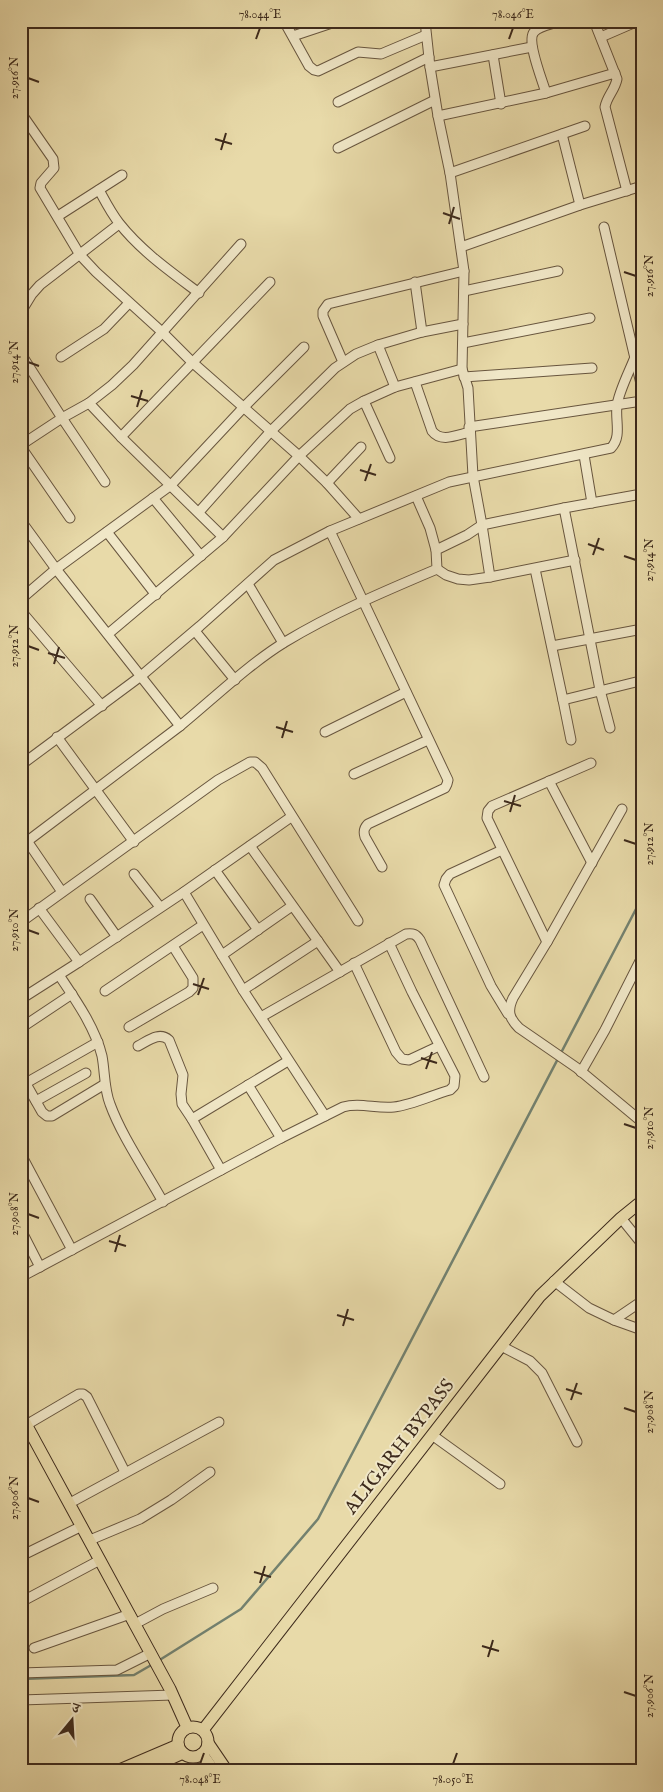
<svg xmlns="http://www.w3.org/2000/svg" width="663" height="1792" viewBox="0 0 663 1792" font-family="'IM FELL English','Noto Serif Devanagari',serif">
  <rect width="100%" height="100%" fill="#e8daa9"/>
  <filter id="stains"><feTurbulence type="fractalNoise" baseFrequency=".004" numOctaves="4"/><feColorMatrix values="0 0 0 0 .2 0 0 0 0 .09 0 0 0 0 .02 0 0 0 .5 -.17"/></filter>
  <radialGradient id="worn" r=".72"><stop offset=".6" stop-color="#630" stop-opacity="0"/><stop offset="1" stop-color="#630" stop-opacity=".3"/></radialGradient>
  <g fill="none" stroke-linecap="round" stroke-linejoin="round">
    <g stroke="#73816f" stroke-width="2.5">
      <polyline points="158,1661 241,1609 318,1519 636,909 642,894"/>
      <polyline points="21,1679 134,1675 153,1664"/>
    </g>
    <defs>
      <g id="minor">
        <polyline points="284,21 309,66 314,70 318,71 358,52 381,54 426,35"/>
        <polyline points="425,21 430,67 438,116 450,173 464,271 462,369"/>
        <path d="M594,21L617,79C615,90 607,96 605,107L627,191"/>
        <polyline points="293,36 338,21"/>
        <polyline points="601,37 638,21"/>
        <polyline points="493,55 501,104"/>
        <polyline points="430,67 532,47"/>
        <path d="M546,93C543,82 526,41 534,32C539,26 553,24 560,21"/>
        <polyline points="338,102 429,57"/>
        <polyline points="21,113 53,159 54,168 41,183 40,188 80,255 96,272 162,332 192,362 299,456 327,483 359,519"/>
        <polyline points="438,116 546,93 615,73"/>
        <polyline points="562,134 580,205"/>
        <polyline points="338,148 435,100"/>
        <polyline points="450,173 585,126"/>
        <path d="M99,190C105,201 111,213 119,223C141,251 171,272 199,293"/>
        <polyline points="58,216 122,175"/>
        <polyline points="604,227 642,388"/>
        <polyline points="461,247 580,205 642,186"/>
        <polyline points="415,282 422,332"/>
        <polyline points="464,291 558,271"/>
        <polyline points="21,312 32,294 40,285 119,224"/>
        <polyline points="463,343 590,318"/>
        <polyline points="378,345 422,332 463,324"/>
        <polyline points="21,354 62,418 89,403"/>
        <polyline points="61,357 104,329 129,303"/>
        <polyline points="343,362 323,316 323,311 328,304 464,271"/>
        <polyline points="464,377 592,368"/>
        <path d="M415,382L432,431C441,443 457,435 470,432"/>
        <polyline points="364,401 390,458"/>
        <polyline points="469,427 642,401"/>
        <polyline points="121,437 270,282"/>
        <polyline points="21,445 62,418 105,482"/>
        <polyline points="21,447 70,518"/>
        <polyline points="584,455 592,503"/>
        <polyline points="327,483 361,447"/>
        <polyline points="416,496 430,528 436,550"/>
        <polyline points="153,498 201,556"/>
        <polyline points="564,508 636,495"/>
        <polyline points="199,512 271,431 335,368 356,354 378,345 395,387"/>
        <path d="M21,521L56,569L180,726C213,699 249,664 285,642C333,613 385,591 437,569L436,550L467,535L482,525L473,476L468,388L462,369L395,387L364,401L350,409L299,456L223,537L108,634"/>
        <path d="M330,531L448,780L447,784L445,788L368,824C364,828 363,831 365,837L382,867"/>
        <polyline points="107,532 156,595"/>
        <polyline points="223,537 121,437 89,403 112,385 133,365 241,244"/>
        <polyline points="437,569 446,575 458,579 469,580 490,577 575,560"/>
        <polyline points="535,569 563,700 640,681"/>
        <polyline points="490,577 482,525 564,508 600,690 610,728"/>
        <polyline points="248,584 283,643"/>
        <polyline points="21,599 56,569 171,485 243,408 304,347"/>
        <polyline points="21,611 102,706"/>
        <polyline points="195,631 235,680"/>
        <polyline points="552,646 637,630"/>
        <polyline points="563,700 571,740"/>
        <polyline points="325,732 406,692"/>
        <polyline points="57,737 134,842"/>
        <path d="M21,765L141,676L200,626L274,560L330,531L449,482L611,448C622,437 615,420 617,406C618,393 630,370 635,357"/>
        <polyline points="354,774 428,740"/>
        <polyline points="549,781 592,863"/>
        <path d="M622,809L547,942L513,998C507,1011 509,1018 519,1028L577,1068L642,1122"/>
        <polyline points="21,832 62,892"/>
        <polyline points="21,846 180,726"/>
        <polyline points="250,846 340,972"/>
        <polyline points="502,850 450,874 446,879 444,885 491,986 508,1014"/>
        <polyline points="215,870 258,930"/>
        <polyline points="134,874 160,907"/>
        <polyline points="184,892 243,990 325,1116"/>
        <polyline points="90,899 117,937"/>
        <polyline points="39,908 79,962 184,892 291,817"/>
        <polyline points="21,922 218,780 250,762 255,762 262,768 358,921"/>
        <polyline points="547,942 487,818 488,811 492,806 591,763"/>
        <polyline points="222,955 292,906"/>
        <polyline points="354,963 396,1052 402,1059 409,1060 439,1046"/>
        <path d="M59,975C75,999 95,1027 102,1056C105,1072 104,1089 110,1104C122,1137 146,1171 163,1202"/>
        <polyline points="243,990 318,941"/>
        <polyline points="105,991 203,925"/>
        <polyline points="21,999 79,962"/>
        <path d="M261,1017L406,934C413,933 416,934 420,940L484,1077"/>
        <polyline points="129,1027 189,992 193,988 193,978 173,946"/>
        <polyline points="21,1028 72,994"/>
        <path d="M138,1046C148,1041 159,1031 169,1040L183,1075L181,1094L182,1104L192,1119"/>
        <polyline points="581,1072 605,1030 642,957"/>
        <polyline points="21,1075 42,1112 47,1116 52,1116 105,1084"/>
        <polyline points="26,1083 98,1042"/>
        <polyline points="248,1085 281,1138"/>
        <polyline points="36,1101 86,1073"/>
        <polyline points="24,1160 72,1250"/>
        <polyline points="221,1170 192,1119 288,1061"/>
        <polyline points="621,1218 642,1244"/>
        <polyline points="21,1230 40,1267"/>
        <path d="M21,1277L281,1138L343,1107C360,1102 376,1109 394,1107C412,1105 432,1095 450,1090L454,1086L455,1076L412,992L389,943"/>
        <polyline points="554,1281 589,1308 614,1320 642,1330"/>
        <polyline points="614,1320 642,1301"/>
        <polyline points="501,1346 530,1361 542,1373 577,1442"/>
        <polyline points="21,1428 79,1394 83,1394 87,1397 125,1472"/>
        <polyline points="432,1435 500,1484"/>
        <polyline points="70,1503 219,1422"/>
        <polyline points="90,1540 140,1519 171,1500 210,1472"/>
        <polyline points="21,1556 82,1526"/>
        <polyline points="21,1602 100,1560"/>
        <polyline points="135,1624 163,1609 213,1588"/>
        <polyline points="34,1648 130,1614"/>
        <polyline points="21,1673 117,1670 151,1653"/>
        <polyline points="21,1700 173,1695"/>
      </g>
      <g id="major">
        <polyline points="21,1415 170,1689 187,1727"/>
        <circle cx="193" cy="1742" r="15"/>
        <polyline points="203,1730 540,1296 621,1218 642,1201"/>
        <polyline points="208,1743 227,1771"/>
        <polyline points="202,1754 214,1771"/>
        <polyline points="117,1771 178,1745"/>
        <polyline points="143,1771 183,1753"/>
      </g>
    </defs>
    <use href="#minor" stroke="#68563f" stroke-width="11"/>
    <use href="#major" stroke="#3d2a1c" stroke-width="13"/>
    <use href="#minor" stroke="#f0e7c7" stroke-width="9"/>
    <use href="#major" stroke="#e8daa9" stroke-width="11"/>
  </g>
  <path fill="none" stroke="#3d2a1c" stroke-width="2" d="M256,39L260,28M509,39L513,28M28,78L39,82M215,139L232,144M221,150L226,133M443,213L460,219M449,224L454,207M624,272L636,276M28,362L39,366M131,396L148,401M137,407L142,390M360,470L376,475M365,481L371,464M588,544L604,550M593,555L599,538M624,556L636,560M28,646L39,650M48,653L65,658M54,664L59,647M276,727L293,732M282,738L287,721M504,801L521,806M510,812L515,795M624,840L636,844M28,930L39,934M193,984L209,989M198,995L204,978M421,1058L437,1063M426,1069L432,1052M624,1124L636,1128M28,1214L39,1218M109,1241L126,1246M115,1252L120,1235M337,1315L354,1320M343,1326L348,1309M566,1389L582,1394M571,1400L577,1383M624,1408L636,1412M28,1498L39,1502M254,1572L271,1577M260,1583L265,1566M482,1646L499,1651M488,1657L493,1640M624,1692L636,1696M200,1764L204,1753M453,1764L457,1753"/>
  <g text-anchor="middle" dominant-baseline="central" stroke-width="4" stroke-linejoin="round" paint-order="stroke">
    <g font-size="19" fill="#3d2a1c" stroke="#f0e7c7">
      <text transform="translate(400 1447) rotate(-52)">ALIGARH BYPASS</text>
    </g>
  </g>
  <rect width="663" height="1792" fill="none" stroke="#e8daa9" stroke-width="55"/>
  <g transform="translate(72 1720) rotate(18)" stroke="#f0e7c7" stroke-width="4" paint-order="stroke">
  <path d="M0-4L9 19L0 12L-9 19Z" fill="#3d2a1c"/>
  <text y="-8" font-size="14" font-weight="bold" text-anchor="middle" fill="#3d2a1c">उ</text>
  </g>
  <rect x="28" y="28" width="608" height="1736" fill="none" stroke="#3d2a1c" stroke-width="2"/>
  <g font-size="12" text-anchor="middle" fill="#3d2a1c">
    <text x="260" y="18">78.044°E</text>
    <text x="513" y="18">78.046°E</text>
    <text transform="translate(14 78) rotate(-90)" y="4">27.916°N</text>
    <text transform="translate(649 276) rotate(-90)" y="4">27.916°N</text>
    <text transform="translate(14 362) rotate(-90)" y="4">27.914°N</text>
    <text transform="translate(649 560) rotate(-90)" y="4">27.914°N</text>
    <text transform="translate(14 646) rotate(-90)" y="4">27.912°N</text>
    <text transform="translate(649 844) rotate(-90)" y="4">27.912°N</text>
    <text transform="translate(14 930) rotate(-90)" y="4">27.910°N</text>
    <text transform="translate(649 1128) rotate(-90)" y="4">27.910°N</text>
    <text transform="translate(14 1214) rotate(-90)" y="4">27.908°N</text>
    <text transform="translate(649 1412) rotate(-90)" y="4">27.908°N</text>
    <text transform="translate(14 1498) rotate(-90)" y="4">27.906°N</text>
    <text transform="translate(649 1696) rotate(-90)" y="4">27.906°N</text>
    <text x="200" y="1783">78.048°E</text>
    <text x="453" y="1783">78.050°E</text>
  </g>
  <rect width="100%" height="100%" filter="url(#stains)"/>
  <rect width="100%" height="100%" fill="url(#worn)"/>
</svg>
